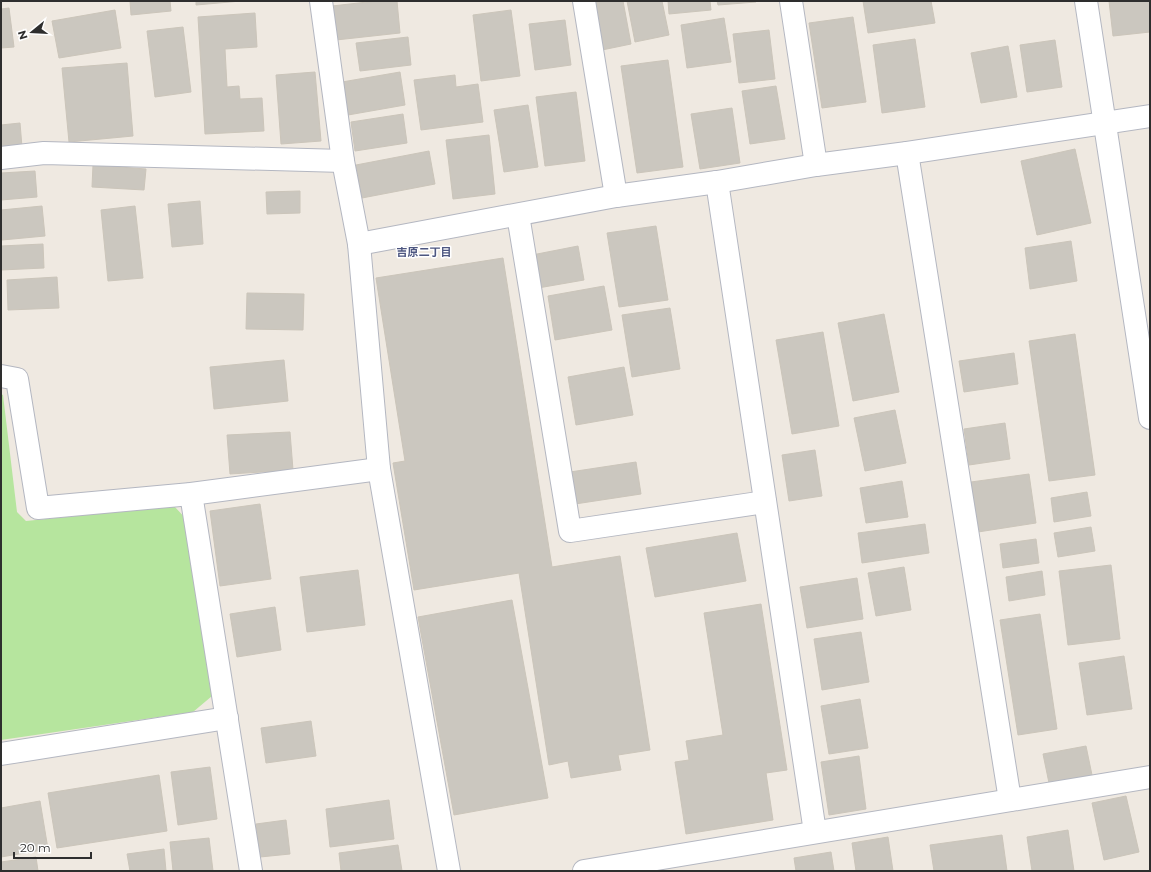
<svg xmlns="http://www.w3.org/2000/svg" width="1151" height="872" viewBox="0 0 1151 872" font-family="Montserrat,'Noto Sans JP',sans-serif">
  <rect width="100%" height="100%" fill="#efe9e1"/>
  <polygon fill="#b6e59e" points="1,394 3,395 17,512 26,521 174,506 188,521 212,696 193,712 1,740"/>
  <g fill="#cbc7bf" stroke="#cbc5ba">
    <polygon points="130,1 170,1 171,11 131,15"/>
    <polygon points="196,1 241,1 196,5"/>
    <polygon points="376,1 397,1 400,33 336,40 332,6"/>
    <polygon points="592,1 623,1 631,44 602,50"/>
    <polygon points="627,1 662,1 669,35 635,42"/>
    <polygon points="668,1 710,1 711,10 669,14"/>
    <polygon points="717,1 756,1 756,2 718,5"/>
    <polygon points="863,1 931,1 935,23 868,33"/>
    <polygon points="1109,1 1150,1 1150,32 1113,36"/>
    <polygon points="9,8 14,47 1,48 1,9"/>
    <polygon points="115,10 121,48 59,58 52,21"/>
    <polygon points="511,10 520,76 481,81 473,15"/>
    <polygon points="255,13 257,47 225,49 227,87 239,86 240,99 262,98 264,131 205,134 198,17"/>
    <polygon points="853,17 866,102 822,108 809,23"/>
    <polygon points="724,18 731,62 687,68 681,25"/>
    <polygon points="565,20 571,65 535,70 529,24"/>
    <polygon points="183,27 191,92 155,97 147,31"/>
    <polygon points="769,30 775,79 739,83 733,34"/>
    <polygon points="408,37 411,65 360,71 356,43"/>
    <polygon points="915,39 925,107 882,113 873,45"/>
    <polygon points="1055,40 1062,87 1027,92 1020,45"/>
    <polygon points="1008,46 1017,97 981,103 971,53"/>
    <polygon points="668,60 683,167 637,173 621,66"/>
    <polygon points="127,63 133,136 69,142 62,68"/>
    <polygon points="315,72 321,141 281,144 276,75"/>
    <polygon points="400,72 405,105 348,115 342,82"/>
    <polygon points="455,75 456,87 478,84 483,122 421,130 414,80"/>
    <polygon points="776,86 785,139 750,144 742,91"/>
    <polygon points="576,92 585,161 545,166 536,97"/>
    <polygon points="528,105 538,167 504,172 494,110"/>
    <polygon points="732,108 740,163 700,169 691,114"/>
    <polygon points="403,114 407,143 355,151 351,122"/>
    <polygon points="20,123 22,147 1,148 1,125"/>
    <polygon points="489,135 495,194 453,199 446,140"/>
    <polygon points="1075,149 1091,223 1037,235 1021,161"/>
    <polygon points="429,151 435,184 362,198 356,165"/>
    <polygon points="93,165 146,169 144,190 92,187"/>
    <polygon points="35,171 37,197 1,200 1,173"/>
    <polygon points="300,191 300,213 267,214 266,192"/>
    <polygon points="200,201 203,244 172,247 168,204"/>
    <polygon points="42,206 45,236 2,240 1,210"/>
    <polygon points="135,206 143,278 108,281 101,210"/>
    <polygon points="656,226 668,300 619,307 607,233"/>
    <polygon points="1071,241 1077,281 1030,289 1025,248"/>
    <polygon points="43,244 44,268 1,270 1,246"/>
    <polygon points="578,246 584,280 538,288 532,255"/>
    <polygon points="503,258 552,567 620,556 650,750 618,755 621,770 571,778 568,761 549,765 519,573 414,590 393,463 405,461 376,278"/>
    <polygon points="57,277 59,308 8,310 7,280"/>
    <polygon points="604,286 612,330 555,340 548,296"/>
    <polygon points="247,293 304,294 303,330 246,329"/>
    <polygon points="670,308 680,369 632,377 622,315"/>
    <polygon points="884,314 899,392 853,401 838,323"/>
    <polygon points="823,332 839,426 792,434 776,340"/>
    <polygon points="1075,334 1095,475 1049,481 1029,341"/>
    <polygon points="1014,353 1018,384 964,392 959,361"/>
    <polygon points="284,360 288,401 214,409 210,367"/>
    <polygon points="624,367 633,415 576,425 568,377"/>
    <polygon points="895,410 906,463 865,471 854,418"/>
    <polygon points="1005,423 1010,459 969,465 964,429"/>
    <polygon points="290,432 293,470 230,474 227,435"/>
    <polygon points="815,450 822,496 789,501 782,455"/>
    <polygon points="636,462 641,494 575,504 570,472"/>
    <polygon points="1029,474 1036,523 978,532 971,482"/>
    <polygon points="902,481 908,517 866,523 860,488"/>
    <polygon points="1087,492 1091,516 1054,522 1051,498"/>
    <polygon points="260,504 271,579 220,586 210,511"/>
    <polygon points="925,524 929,553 862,563 858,533"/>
    <polygon points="1091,527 1095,551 1058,557 1054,533"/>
    <polygon points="737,533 746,581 655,597 646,548"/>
    <polygon points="1036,539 1039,563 1003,568 1000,544"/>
    <polygon points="1111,565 1120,639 1068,645 1059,571"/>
    <polygon points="904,567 911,610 876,616 868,573"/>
    <polygon points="358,570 365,625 307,632 300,577"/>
    <polygon points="1042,571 1045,595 1009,601 1006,577"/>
    <polygon points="857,578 863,619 807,628 800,587"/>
    <polygon points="512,600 548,798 454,815 418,617"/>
    <polygon points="761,604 787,770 766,773 773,820 686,834 675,762 689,760 686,741 723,735 704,613"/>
    <polygon points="275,607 281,650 237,657 230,614"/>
    <polygon points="1040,614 1057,729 1018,735 1000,620"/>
    <polygon points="861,632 869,682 822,690 814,639"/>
    <polygon points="1124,656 1132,709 1087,715 1079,663"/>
    <polygon points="860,699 868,748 829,754 821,706"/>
    <polygon points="311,721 316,756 266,763 261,728"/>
    <polygon points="1086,746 1092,775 1049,783 1043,754"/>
    <polygon points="859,756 866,809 829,815 821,762"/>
    <polygon points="210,767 217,819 178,825 171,772"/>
    <polygon points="159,775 167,831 57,848 48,793"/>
    <polygon points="1126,796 1139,852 1104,860 1092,803"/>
    <polygon points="389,800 394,839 330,847 326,809"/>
    <polygon points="40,801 48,849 1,857 1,808"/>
    <polygon points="286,820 290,854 260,857 256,824"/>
    <polygon points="1068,830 1074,871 1032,871 1027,837"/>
    <polygon points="1002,835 1007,871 934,871 930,845"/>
    <polygon points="888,837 893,871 856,871 852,843"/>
    <polygon points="209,838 213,871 173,871 170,842"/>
    <polygon points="398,845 402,871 341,871 339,853"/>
    <polygon points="164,849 166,871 130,871 127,854"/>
    <polygon points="831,852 834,871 796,871 794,858"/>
    <polygon points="36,857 38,871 1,871 1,862"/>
  </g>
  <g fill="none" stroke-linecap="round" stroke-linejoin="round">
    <defs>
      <g id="minor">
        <polyline points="321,1 343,161 359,244 379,469 449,871"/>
        <polyline points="584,1 616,196"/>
        <polyline points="791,1 816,165"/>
        <polyline points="1086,1 1150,418"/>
        <polyline points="907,153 1010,800"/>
        <polyline points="1,158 44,153 343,161"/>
        <polyline points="717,182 815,832"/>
        <polyline points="518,215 570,531 765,502"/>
        <polyline points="359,244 616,196 717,182 816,165 907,153 1150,116"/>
        <polyline points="1,376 17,379 38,508 191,494 379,469"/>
        <polyline points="191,494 251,871"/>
        <polyline points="1,754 227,718"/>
        <polyline points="584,871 1150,777"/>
      </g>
    </defs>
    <use href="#minor" stroke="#b4b7c1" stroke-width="24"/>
    <use href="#minor" stroke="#fff" stroke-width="22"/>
  </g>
  <g text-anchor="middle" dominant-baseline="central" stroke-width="3" stroke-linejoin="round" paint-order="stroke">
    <g font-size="11" font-weight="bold" fill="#4d5680" stroke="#fff">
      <text x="424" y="252">吉原二丁目</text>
    </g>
  </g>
  <rect width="1151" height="872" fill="none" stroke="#2e2e2e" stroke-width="4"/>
  <g transform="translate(32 32) rotate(252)" stroke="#ffffff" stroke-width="3" paint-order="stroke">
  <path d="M0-3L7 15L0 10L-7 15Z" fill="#2e2e2e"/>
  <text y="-6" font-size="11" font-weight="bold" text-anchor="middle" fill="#2e2e2e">N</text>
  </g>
  <path d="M14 852v6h77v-6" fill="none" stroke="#2e2e2e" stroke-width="2"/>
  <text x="20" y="852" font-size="12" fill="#2e2e2e" stroke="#ffffff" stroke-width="3" paint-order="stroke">20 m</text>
</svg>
